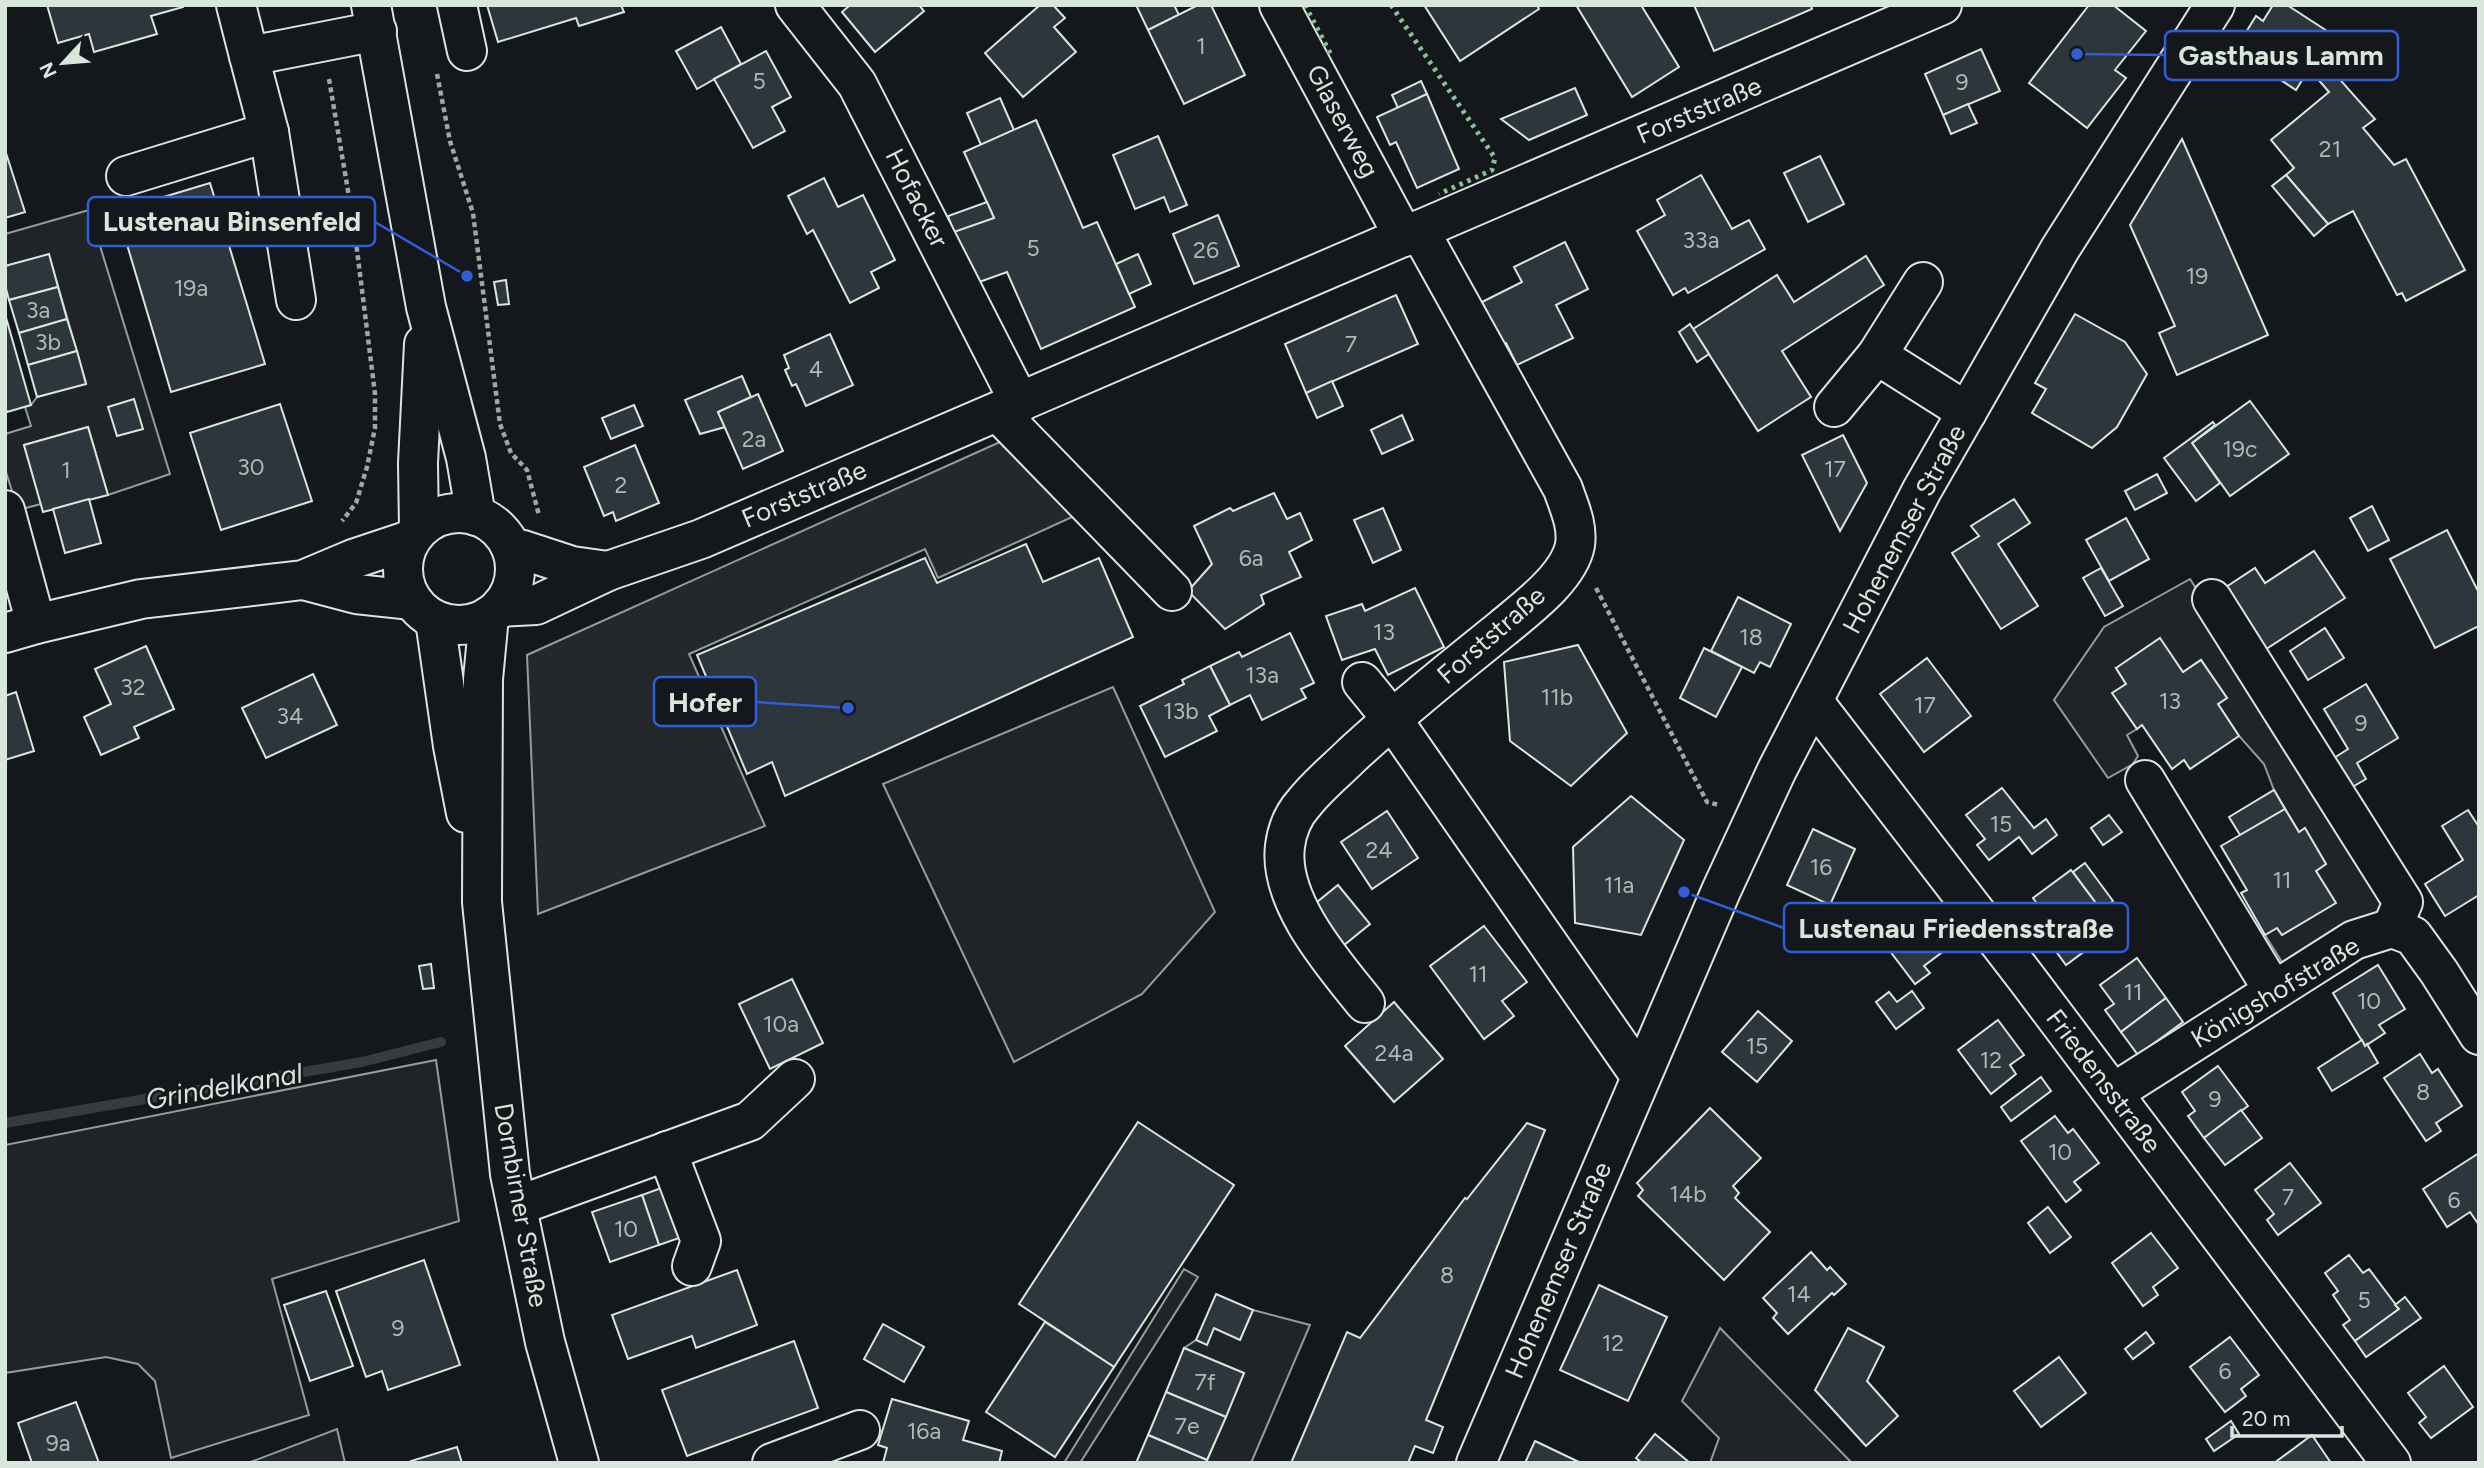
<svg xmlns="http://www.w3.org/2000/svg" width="2484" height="1468" viewBox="0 0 2484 1468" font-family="Figtree,sans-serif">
  <rect width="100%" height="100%" fill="#14181c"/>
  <g fill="#202428" stroke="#939e99" stroke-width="2">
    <polygon points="89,210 170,474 108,495 88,427 24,445 41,504 18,510 5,469 5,434 31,426 25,407 31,405 37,397 86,383 49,255 5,266 5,234"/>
    <polygon points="2190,579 2297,743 2390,894 2382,911 2285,967 2265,935 2277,928 2282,935 2335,903 2316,871 2326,864 2305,829 2299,832 2274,790 2264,764 2239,736 2218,704 2227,698 2201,660 2183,672 2116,668 2126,684 2113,693 2137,729 2127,735 2138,756 2133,764 2108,778 2054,700 2104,627"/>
    <polygon points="1113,687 1215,912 1142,994 1014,1062 883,784"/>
    <polygon points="436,1060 459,1221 272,1279 309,1415 171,1458 155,1381 138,1364 106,1357 5,1373 5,1145"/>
    <polygon points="1184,1269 1198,1277 1080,1463 1064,1463"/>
    <polygon points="1253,1310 1310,1325 1251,1463 1206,1463 1244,1373 1184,1348 1214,1328 1240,1340"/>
    <polygon points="1720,1328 1852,1463 1710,1463 1719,1438 1682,1401"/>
    <polygon points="337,1429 345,1463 248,1463"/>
  </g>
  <polygon fill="#24282b" stroke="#939e99" stroke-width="2" points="1011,437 1081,513 938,578 925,549 689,654 765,826 538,914 527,655"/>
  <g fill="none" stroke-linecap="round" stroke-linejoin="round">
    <polyline stroke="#363b3e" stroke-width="10" points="5,1123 362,1062 441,1042"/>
  </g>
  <g fill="#2c363c" stroke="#d8e6dc" stroke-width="2">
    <polygon points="47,5 183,5 183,7 151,16 157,34 94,52 89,34 58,43"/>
    <polygon points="487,5 621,5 624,12 579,26 576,18 498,42"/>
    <polygon points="850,5 919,5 924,11 875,52 842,12"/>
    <polygon points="1040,5 1053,5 1065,18 1054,27 1076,52 1023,97 985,53"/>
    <polygon points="1136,5 1174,5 1179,15 1148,30"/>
    <polygon points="1198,5 1211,5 1245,75 1184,104 1148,30"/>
    <polygon points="1424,5 1537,5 1539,9 1460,61"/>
    <polygon points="1576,5 1641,5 1679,67 1632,97"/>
    <polygon points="1694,5 1811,5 1812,9 1714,51"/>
    <polygon points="2089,5 2113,5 2146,31 2115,70 2126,78 2087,128 2029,83"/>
    <polygon points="2273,5 2287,5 2341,40 2326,64 2375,119 2363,128 2394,165 2406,159 2465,270 2406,301 2402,293 2397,295 2353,211 2328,224 2286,175 2294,168 2271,140 2329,92 2317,78 2307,72 2296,90 2235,50 2256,16 2263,21"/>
    <polygon points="721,27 741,64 697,89 676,51"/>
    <polygon points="1981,49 2000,91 1943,115 1925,74"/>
    <polygon points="766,51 791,97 772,107 785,131 753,148 714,79"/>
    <polygon points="1421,81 1427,94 1398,108 1392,95"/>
    <polygon points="1575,88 1587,115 1529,140 1501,119"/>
    <polygon points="1427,94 1459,169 1417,188 1396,142 1390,145 1377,117"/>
    <polygon points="1000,98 1014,130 981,145 967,113"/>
    <polygon points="1968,104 1977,123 1951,134 1943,115"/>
    <polygon points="1036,120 1083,228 1097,222 1135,307 1041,349 1007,272 971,285 952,232 994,218 964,152"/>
    <polygon points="1158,136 1187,205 1170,212 1164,197 1135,209 1113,155"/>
    <polygon points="2182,139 2268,335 2177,375 2159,333 2175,326 2130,225"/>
    <polygon points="5,150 25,212 5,218"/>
    <polygon points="1820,156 1844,204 1808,222 1784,173"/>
    <polygon points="1701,175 1732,229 1749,220 1765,249 1688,293 1685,288 1673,295 1637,231 1665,215 1657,200"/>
    <polygon points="2286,175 2328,224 2314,236 2272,186"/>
    <polygon points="824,178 838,207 863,195 895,260 871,272 879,288 850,303 813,230 807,234 788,196"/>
    <polygon points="210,183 265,364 171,392 117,211"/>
    <polygon points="987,202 994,218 954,232 948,216"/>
    <polygon points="1218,215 1239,266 1194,284 1173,234"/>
    <polygon points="1565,242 1588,289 1556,305 1573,338 1517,365 1506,343 1503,344 1482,302 1522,282 1514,267"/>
    <polygon points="49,254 58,287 9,300 5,285 5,266"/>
    <polygon points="1138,254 1151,284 1129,294 1116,264"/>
    <polygon points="1866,256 1884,285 1782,351 1811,397 1758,431 1693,329 1777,275 1794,302"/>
    <polygon points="506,280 509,304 498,305 494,282"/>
    <polygon points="58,287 67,319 19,333 9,300"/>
    <polygon points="1396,295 1418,344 1306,393 1285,344"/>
    <polygon points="5,314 31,405 7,412 5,407"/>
    <polygon points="2075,314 2125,342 2147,374 2117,427 2092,448 2032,413 2046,389 2035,383"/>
    <polygon points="67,319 77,351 28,365 19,333"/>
    <polygon points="1690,324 1709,354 1697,362 1679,332"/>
    <polygon points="830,334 853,385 806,406 796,384 792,386 785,370 789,368 784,355"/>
    <polygon points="77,351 86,384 37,397 28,365"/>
    <polygon points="742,376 751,397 718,412 725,427 700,434 685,400"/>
    <polygon points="1332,381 1343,406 1317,418 1306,393"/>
    <polygon points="758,394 783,451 743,469 718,412"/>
    <polygon points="134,399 143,429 117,436 108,407"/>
    <polygon points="2250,401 2289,454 2230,496 2192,443"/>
    <polygon points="280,404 312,501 221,530 190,433"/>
    <polygon points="634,405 643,426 611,439 602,418"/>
    <polygon points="1402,415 1413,440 1382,454 1371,430"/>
    <polygon points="2213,422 2215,425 2192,443 2220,483 2196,501 2164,458"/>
    <polygon points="88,427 108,495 43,512 24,445"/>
    <polygon points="1843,435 1867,483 1840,531 1802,455"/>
    <polygon points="635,445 659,503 616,521 613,512 604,516 584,467"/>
    <polygon points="2157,474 2167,493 2135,510 2125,491"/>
    <polygon points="1274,493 1287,519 1300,513 1312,540 1289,552 1301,577 1261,595 1264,604 1225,629 1188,591 1212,564 1194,526 1230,508 1233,511"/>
    <polygon points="89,499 101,543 65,553 53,509"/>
    <polygon points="2014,499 2030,523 1998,544 2038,606 2001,629 1952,553 1979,536 1971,526"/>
    <polygon points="2372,506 2389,540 2368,551 2350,518"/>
    <polygon points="1383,508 1401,550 1373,563 1354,520"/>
    <polygon points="2126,518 2149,559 2109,581 2086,540"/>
    <polygon points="2447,530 2479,593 2479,626 2435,648 2390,559"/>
    <polygon points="1026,544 1043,582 1099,558 1133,637 785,796 772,762 747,774 697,655 925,558 937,583"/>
    <polygon points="2314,551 2345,598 2260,653 2220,591 2255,568 2265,583"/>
    <polygon points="2101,568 2123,606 2105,616 2083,578"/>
    <polygon points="1415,588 1444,647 1388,675 1375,649 1342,660 1326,616 1362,604 1365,611"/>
    <polygon points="1738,597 1791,624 1770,667 1760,662 1754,673 1711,651"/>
    <polygon points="2325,628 2344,658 2308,680 2290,651"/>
    <polygon points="1290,633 1314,683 1301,689 1306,698 1262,720 1250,695 1230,705 1210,666 1239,652 1242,657"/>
    <polygon points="2160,638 2183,672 2201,660 2227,698 2218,704 2239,736 2190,769 2184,760 2172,769 2142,725 2137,729 2112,693 2126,684 2116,668"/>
    <polygon points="1578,645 1627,733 1571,786 1510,741 1504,662"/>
    <polygon points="146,646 174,709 134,727 139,738 101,755 84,717 111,704 95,669"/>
    <polygon points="1704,648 1742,667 1716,717 1680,698"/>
    <polygon points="1927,658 1971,716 1924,752 1880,694"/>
    <polygon points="1210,666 1230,705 1209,716 1217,731 1165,757 1140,706 1184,684 1182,680"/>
    <polygon points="313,674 337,725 266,758 242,708"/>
    <polygon points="2366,684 2398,738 2357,763 2366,779 2349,789 2331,760 2348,749 2324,709"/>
    <polygon points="16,692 34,751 5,760 5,696"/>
    <polygon points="2002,788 2034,828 2046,819 2057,835 2032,854 2019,837 1989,860 1977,845 1985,839 1966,815"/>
    <polygon points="2274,790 2285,809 2240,835 2229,817"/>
    <polygon points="1631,796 1684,840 1641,935 1575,923 1573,847"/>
    <polygon points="2285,809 2299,832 2305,828 2326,864 2316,871 2336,903 2282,935 2277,928 2265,935 2241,893 2247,890 2221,846"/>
    <polygon points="2468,810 2479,827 2479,895 2445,916 2425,884 2463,860 2442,826"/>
    <polygon points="1387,811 1418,858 1372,889 1341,842"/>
    <polygon points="2109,815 2122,832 2103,845 2091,828"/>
    <polygon points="1813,829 1855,849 1830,905 1787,885"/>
    <polygon points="2085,863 2113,901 2101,910 2073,872"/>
    <polygon points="2071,870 2101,910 2052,946 2040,930 2050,922 2033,898"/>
    <polygon points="1338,885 1370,924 1338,950 1306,911"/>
    <polygon points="1923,912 1949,947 1924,966 1930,973 1915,984 1883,942"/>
    <polygon points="2087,920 2101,939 2066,965 2052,946"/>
    <polygon points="1484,926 1527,982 1502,1001 1514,1016 1484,1039 1430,966"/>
    <polygon points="2137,958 2166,998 2121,1032 2105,1010 2114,1004 2100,985"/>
    <polygon points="431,964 434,988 423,989 419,966"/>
    <polygon points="2378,965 2405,1009 2379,1025 2385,1033 2365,1046 2333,993"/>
    <polygon points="792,979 823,1043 770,1069 739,1004"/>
    <polygon points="1912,991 1924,1008 1896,1029 1876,1002 1889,992 1897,1002"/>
    <polygon points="2166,998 2183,1022 2138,1055 2121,1032"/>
    <polygon points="1394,1002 1443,1059 1394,1102 1345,1046"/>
    <polygon points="1758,1011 1792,1041 1757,1082 1722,1052"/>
    <polygon points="1998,1020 2024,1055 2010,1065 2016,1074 1991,1094 1958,1050"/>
    <polygon points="2362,1040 2365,1046 2367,1044 2378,1063 2332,1091 2318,1068"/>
    <polygon points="2420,1054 2432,1073 2438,1069 2462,1106 2436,1123 2441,1131 2426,1141 2384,1078"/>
    <polygon points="2218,1066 2248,1106 2204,1138 2188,1116 2195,1111 2182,1092"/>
    <polygon points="2041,1077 2051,1091 2011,1121 2001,1107"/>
    <polygon points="1710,1108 1761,1158 1733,1186 1739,1193 1735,1198 1770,1232 1724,1280 1638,1196 1643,1190 1637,1183"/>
    <polygon points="2241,1110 2262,1138 2225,1165 2204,1138"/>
    <polygon points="2055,1116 2068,1133 2073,1129 2099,1163 2074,1182 2081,1190 2066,1202 2021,1141"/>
    <polygon points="1138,1122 1234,1185 1114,1367 1019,1304"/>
    <polygon points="1527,1123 1545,1130 1426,1420 1443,1427 1433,1453 1415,1446 1408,1463 1291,1463 1347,1332 1360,1338 1465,1198 1467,1199"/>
    <polygon points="2479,1153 2479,1225 2470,1212 2447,1227 2423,1189"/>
    <polygon points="2290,1163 2321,1203 2278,1235 2267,1220 2274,1214 2255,1190"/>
    <polygon points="664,1187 682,1237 659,1245 642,1195"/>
    <polygon points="642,1195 659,1245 610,1262 592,1212"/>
    <polygon points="2048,1207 2071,1237 2050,1253 2028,1223"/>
    <polygon points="2151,1233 2178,1268 2153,1287 2158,1295 2143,1306 2112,1263"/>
    <polygon points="1811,1252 1827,1270 1830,1267 1846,1284 1834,1295 1832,1293 1788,1334 1773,1318 1777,1313 1763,1298"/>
    <polygon points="2349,1255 2363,1273 2369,1269 2399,1309 2355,1341 2343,1325 2350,1320 2333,1295 2338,1291 2325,1273"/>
    <polygon points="424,1260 460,1365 388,1390 382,1371 366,1377 336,1291"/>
    <polygon points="737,1270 757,1325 696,1348 692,1336 628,1359 612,1315"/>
    <polygon points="1599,1285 1667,1317 1628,1401 1560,1370"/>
    <polygon points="326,1291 353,1366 310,1381 284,1305"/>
    <polygon points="1216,1294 1253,1310 1240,1340 1214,1328 1207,1345 1196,1340"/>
    <polygon points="2405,1297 2421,1318 2366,1357 2355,1341 2399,1309 2395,1305"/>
    <polygon points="1045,1322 1114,1367 1055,1457 986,1412"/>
    <polygon points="883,1324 924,1347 904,1382 864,1359"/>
    <polygon points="1848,1328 1884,1347 1867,1381 1898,1416 1866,1446 1815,1390"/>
    <polygon points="2146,1332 2154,1343 2133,1359 2125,1349"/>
    <polygon points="2230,1337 2259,1375 2241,1389 2246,1396 2225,1412 2190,1367"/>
    <polygon points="794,1341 818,1408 687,1456 662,1390"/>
    <polygon points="1184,1348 1244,1373 1226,1417 1166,1392"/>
    <polygon points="2059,1357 2086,1393 2041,1427 2014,1391"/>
    <polygon points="2444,1366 2473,1407 2431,1438 2419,1423 2426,1417 2408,1393"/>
    <polygon points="1166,1392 1226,1417 1207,1460 1148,1435"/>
    <polygon points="892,1399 969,1421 963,1440 1002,1451 999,1463 883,1463 887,1448 878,1445"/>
    <polygon points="76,1402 99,1463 32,1463 18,1423"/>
    <polygon points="2231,1421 2239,1434 2214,1451 2206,1439"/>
    <polygon points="1655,1434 1690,1463 1642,1463 1636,1458"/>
    <polygon points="1148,1435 1207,1460 1206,1463 1136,1463"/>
    <polygon points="2312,1435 2331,1463 2274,1463"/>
    <polygon points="1535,1441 1581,1463 1525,1463"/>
    <polygon points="457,1447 462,1463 412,1463 411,1461"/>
  </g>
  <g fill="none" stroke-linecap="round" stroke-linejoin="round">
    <defs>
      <g id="minor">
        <polyline points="236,5 249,56 377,31"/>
        <polyline points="457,5 467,51"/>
        <polyline points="795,5 857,84 1020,403"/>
        <polyline points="1279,5 1404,237"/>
        <polyline points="269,132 296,300"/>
        <polyline points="126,176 269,132 249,56"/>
        <polyline points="1877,355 1967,412"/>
        <polyline points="1834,407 1877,355 1923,282"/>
        <polyline points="998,412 1172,591"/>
        <polyline points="5,510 36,624"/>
        <polyline points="511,548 523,550 572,566 608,571"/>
        <polyline points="303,580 356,594 412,600"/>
        <polyline points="2212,599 2403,902 2392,928"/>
        <polyline points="500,607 536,605 608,571 701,539 1942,5"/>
        <polyline points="5,633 36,624 141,599 303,580 353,559 410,540"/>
        <polyline points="1362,682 1392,719 1641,1077"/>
        <polyline points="1813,701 2027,979 2391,1463"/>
        <polyline points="2145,780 2273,990"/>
        <path d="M1365,1003C1333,963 1278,901 1285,846C1287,830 1294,814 1304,803C1318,785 1337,770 1353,754C1401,710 1452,669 1503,628C1527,608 1569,577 1575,545C1578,525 1569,507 1563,489L1419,230"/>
        <polyline points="2113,1093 2354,940 2392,928 2413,936 2439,972 2479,1035"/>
        <polyline points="667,1151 701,1241 692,1266"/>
        <polyline points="517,1206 750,1121 795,1079"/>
        <polyline points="772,1463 860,1430"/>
      </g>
      <g id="major">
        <polyline points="371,5 426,307 466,458 476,516"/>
        <circle cx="459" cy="569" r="56"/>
        <polyline points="419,529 418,463 424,344"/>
        <polyline points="489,616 483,679 482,902 510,1174 545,1342 579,1463"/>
        <polyline points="435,620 453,746 466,813"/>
        <polyline points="1476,1463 1721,891 1777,770 1922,490 1976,396 2060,249 2215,5"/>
      </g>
    </defs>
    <use href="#minor" stroke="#d8e6dc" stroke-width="42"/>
    <use href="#major" stroke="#d8e6dc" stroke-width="42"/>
    <g stroke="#9da8a2" stroke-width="4.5" stroke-dasharray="5 3.5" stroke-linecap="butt">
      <polyline points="437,74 450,141 473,213 500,424 511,453 527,470 539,515"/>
      <polyline points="329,79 354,226 375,394 375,428 367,467 356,503 342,521"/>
      <polyline points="1596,588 1707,802 1719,805"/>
    </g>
    <use href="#minor" stroke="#14181c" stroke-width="38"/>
    <use href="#major" stroke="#14181c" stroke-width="38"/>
    <g stroke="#8ac095" stroke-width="5" stroke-dasharray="3.5 5" stroke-linecap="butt">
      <polyline points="1305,5 1331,55"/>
      <polyline points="1391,5 1495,158 1492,170 1439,194"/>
    </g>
  </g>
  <g text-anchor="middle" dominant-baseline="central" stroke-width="5" stroke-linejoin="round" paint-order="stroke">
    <g font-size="23" fill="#adbab4">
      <text x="1201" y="46">1</text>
      <text x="759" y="81">5</text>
      <text x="1962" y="82">9</text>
      <text x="2330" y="149">21</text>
      <text x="1701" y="240">33a</text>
      <text x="1033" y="248">5</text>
      <text x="1206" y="250">26</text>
      <text x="2197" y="276">19</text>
      <text x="191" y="288">19a</text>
      <text x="38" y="310">3a</text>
      <text x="48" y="342">3b</text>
      <text x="1351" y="344">7</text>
      <text x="816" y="369">4</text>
      <text x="754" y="439">2a</text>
      <text x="2240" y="449">19c</text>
      <text x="251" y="467">30</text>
      <text x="1835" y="469">17</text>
      <text x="66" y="470">1</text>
      <text x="621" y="485">2</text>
      <text x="1251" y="558">6a</text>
      <text x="1384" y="632">13</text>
      <text x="1751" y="637">18</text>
      <text x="1262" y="675">13a</text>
      <text x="133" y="687">32</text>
      <text x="1557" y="697">11b</text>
      <text x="2170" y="701">13</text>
      <text x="1925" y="705">17</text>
      <text x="1181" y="711">13b</text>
      <text x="290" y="716">34</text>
      <text x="2361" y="723">9</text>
      <text x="2001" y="824">15</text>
      <text x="1379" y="850">24</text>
      <text x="1821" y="867">16</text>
      <text x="2282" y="880">11</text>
      <text x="1619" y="885">11a</text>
      <text x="1478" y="974">11</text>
      <text x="2133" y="992">11</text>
      <text x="2369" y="1001">10</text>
      <text x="781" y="1024">10a</text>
      <text x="1757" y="1046">15</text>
      <text x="1394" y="1053">24a</text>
      <text x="1991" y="1060">12</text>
      <text x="2423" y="1092">8</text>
      <text x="2215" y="1099">9</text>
      <text x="2060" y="1152">10</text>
      <text x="1688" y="1194">14b</text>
      <text x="2288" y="1197">7</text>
      <text x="2454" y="1200">6</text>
      <text x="626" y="1229">10</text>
      <text x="1447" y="1275">8</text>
      <text x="1799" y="1294">14</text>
      <text x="2364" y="1300">5</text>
      <text x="398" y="1328">9</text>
      <text x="1613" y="1343">12</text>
      <text x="2225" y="1371">6</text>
      <text x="1205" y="1382">7f</text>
      <text x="1187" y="1426">7e</text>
      <text x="924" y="1431">16a</text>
      <text x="58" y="1443">9a</text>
    </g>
    <g font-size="26" fill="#d8e6dc" stroke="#14181c">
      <text transform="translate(1699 110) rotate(-23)">Forststraße</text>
      <text transform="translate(1343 121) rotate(62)">Glaserweg</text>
      <text transform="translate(917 198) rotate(63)">Hofacker</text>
      <text transform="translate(804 494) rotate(-23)">Forststraße</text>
      <text transform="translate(1904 529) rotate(-62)">Hohenemser Straße</text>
      <text transform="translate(1491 635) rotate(-41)">Forststraße</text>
      <text transform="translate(2275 992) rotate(-31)">Königshofstraße</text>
      <text transform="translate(2104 1081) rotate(53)">Friedensstraße</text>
      <text transform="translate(521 1205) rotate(80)">Dornbirner Straße</text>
      <text transform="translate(1558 1270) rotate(-67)">Hohenemser Straße</text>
    </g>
    <g font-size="28" font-style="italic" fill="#d8e6dc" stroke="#14181c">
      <text transform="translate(224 1086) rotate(-10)">Grindelkanal</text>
    </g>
  </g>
  <path fill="none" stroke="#305dd8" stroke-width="2.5" d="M2077 54L2165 55M467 276L375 222M848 708L756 702M1684 892L1784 928"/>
  <g fill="#305dd8" stroke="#14181c" stroke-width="2.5">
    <circle cx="2077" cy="54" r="7"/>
    <circle cx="467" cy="276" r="7"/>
    <circle cx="848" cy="708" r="7"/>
    <circle cx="1684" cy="892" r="7"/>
  </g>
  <g fill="#14181c" stroke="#305dd8" stroke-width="2.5">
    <rect x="2165" y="31" width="233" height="49" rx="7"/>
    <rect x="88" y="197" width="287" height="49" rx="7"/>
    <rect x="654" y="677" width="102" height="49" rx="7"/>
    <rect x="1784" y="903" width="344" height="49" rx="7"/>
  </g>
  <g font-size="28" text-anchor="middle" font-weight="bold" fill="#d8e6dc">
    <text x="2281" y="65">Gasthaus Lamm</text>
    <text x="232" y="231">Lustenau Binsenfeld</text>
    <text x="705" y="712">Hofer</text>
    <text x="1956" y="938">Lustenau Friedensstraße</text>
  </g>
  <rect width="2484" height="1468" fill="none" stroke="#d8e6dc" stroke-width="14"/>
  <g transform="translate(63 63) rotate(244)" stroke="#14181c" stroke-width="5" paint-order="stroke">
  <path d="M0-5L12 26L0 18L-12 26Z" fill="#d8e6dc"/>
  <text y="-10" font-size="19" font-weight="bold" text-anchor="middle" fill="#d8e6dc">N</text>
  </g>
  <path d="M2232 1426v10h110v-10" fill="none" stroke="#d8e6dc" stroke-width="3.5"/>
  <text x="2242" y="1426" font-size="21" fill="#d8e6dc" stroke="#14181c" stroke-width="5" paint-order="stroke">20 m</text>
</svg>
